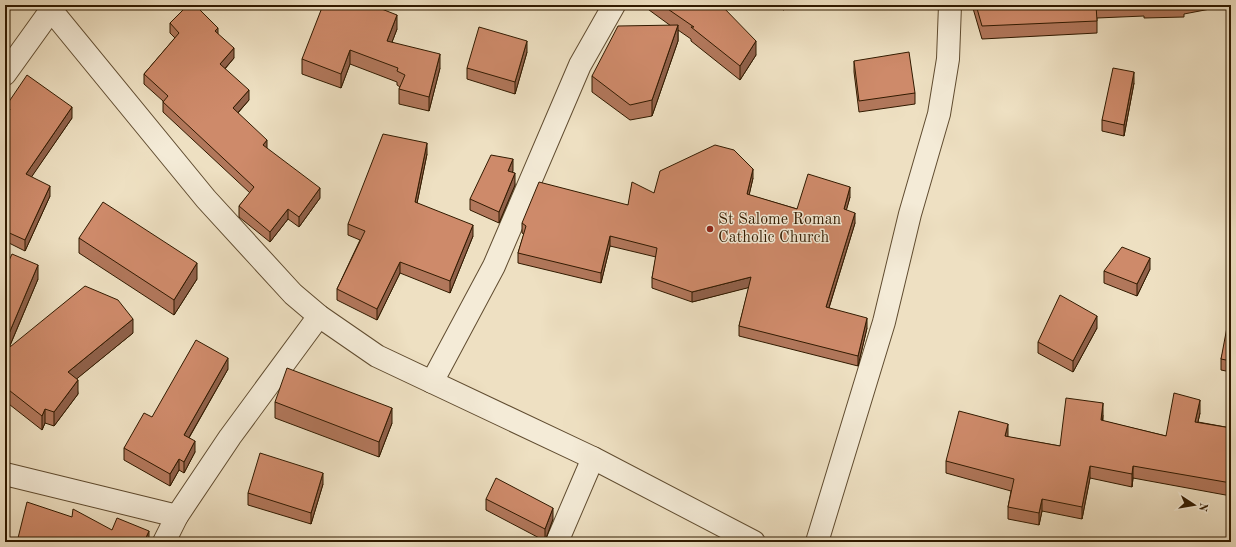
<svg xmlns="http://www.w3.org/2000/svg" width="1236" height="547" viewBox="0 0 1236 547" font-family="'Old Standard TT',serif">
  <rect width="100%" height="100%" fill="#eee0c2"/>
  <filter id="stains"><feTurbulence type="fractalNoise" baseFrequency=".005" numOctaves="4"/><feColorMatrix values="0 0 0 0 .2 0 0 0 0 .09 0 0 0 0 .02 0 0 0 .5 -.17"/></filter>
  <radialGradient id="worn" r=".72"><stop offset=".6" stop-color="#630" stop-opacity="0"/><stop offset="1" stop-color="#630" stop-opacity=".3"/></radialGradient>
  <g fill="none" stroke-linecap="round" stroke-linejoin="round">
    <defs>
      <g id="minor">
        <polyline points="47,5 206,199 293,294 319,316 377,356 593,458 754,542"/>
        <polyline points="5,74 51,10"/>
        <polyline points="432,382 494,266 580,65 614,5"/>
        <polyline points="5,474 177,516"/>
        <polyline points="164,542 177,516 230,437 319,316"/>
        <polyline points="557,542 593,458"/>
        <polyline points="817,542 884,322 910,214 939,114 948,59 950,5"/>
      </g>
    </defs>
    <use href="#minor" stroke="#604c30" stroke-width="24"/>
    <use href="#minor" stroke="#f4ebd7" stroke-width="22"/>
  </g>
  <g fill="#b1775b" stroke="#311a00">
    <polygon points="380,5 379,8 397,29 392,42 440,68 429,111 399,104 399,89 400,87 397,85 397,82 350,64 341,88 302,74 302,59"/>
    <polygon points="645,5 721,5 756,55 740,80 691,41 691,39 678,30 678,41 652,116 630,120 592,92 592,76 671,26 645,7"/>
    <polygon points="780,5 793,5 783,10"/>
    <polygon points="972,5 1231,5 1184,14 1184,17 1144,18 1144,16 1097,18 1097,33 982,39"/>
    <polygon points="170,23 218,34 234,58 225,69 249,100 238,113 267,149 320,198 299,227 288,219 270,242 239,217 239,206 250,193 163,112 163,101 144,84 144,74 175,38 170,33"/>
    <polygon points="527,52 515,94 467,79 467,68"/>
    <polygon points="854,61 915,93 915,104 859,112 854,72"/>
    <polygon points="1134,83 1124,136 1102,131 1102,120"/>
    <polygon points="6,106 72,118 31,177 50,196 25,251 5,241 5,123 7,117 6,116"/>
    <polygon points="427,154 417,203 473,236 450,293 400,273 377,320 337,300 337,289 360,240 348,235 348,224"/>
    <polygon points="513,171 512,172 515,185 499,223 470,210 470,199"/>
    <polygon points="753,178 749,195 797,209 850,197 846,210 855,223 829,308 867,328 858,366 739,336 739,326 749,287 692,302 652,288 652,278 656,257 610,246 601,283 518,263 518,253 524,234 522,233 522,223 628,205 654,193"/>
    <polygon points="79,238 197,279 174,315 79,253"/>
    <polygon points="5,269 38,279 9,348 133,333 76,379 78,394 54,426 45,423 42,430 5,401"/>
    <polygon points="1150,269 1137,296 1104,283 1104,271"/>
    <polygon points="1231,323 1231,372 1221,370 1221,359"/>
    <polygon points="1097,328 1073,372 1038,353 1038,342"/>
    <polygon points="228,369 189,438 195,452 184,473 179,470 170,486 124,460 124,448 152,417"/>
    <polygon points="275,402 392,423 379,457 275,418"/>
    <polygon points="1200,413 1198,422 1231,428 1231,496 1133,478 1132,487 1090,478 1082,519 1042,511 1039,525 1008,519 1008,507 1011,491 946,473 946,461 1008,437 1060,446 1103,415 1103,421 1166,436"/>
    <polygon points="323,484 311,524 248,505 248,493"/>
    <polygon points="486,499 553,519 545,541 486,510"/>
  </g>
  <g fill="#90614a" stroke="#311a00">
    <polygon points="375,5 380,5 380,7 374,21"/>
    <polygon points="783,5 793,5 783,10"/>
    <polygon points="397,15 397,29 387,55 387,41"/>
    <polygon points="678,25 678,41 652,116 652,100"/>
    <polygon points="218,28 218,39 215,31"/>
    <polygon points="527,41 527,52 515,94 515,82"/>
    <polygon points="756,41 756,55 740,80 740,66"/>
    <polygon points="234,48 234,58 220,74 220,64"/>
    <polygon points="350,50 350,64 341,88 341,74"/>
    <polygon points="440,54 440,68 429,111 429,97"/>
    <polygon points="1134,72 1134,83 1124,136 1124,125"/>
    <polygon points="249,90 249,100 233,118 233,108"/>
    <polygon points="72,107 72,118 26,185 26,174"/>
    <polygon points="267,140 267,150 263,145"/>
    <polygon points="427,143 427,154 415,213 415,202"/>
    <polygon points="513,159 513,171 508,182 508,171"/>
    <polygon points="753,169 753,178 747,204 747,194"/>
    <polygon points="515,173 515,185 499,223 499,212"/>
    <polygon points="50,186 50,196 25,251 25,240"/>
    <polygon points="850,187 850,197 844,219 844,209"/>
    <polygon points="320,188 320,198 299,227 299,217"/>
    <polygon points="288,209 288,219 270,242 270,232"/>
    <polygon points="855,213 855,223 826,317 826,307"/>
    <polygon points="473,225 473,236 450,293 450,281"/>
    <polygon points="610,236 610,246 601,283 601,273"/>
    <polygon points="1150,258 1150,269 1137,296 1137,284"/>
    <polygon points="400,262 400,273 377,320 377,309"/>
    <polygon points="197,263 197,279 174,315 174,300"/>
    <polygon points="38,265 38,279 5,357 5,343"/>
    <polygon points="751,277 751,287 692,302 692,292"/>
    <polygon points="1097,316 1097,328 1073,372 1073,361"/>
    <polygon points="867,318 867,328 858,366 858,356"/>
    <polygon points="133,319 133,333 68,386 68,372"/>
    <polygon points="228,358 228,369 184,446 184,435"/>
    <polygon points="78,380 78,394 54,426 54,412"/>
    <polygon points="1200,400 1200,413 1195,434 1195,422"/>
    <polygon points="1103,403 1103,415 1101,433 1101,420"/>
    <polygon points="392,408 392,423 379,457 379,442"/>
    <polygon points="45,409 45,423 42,430 42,416"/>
    <polygon points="1008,424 1008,437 1005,436"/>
    <polygon points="195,441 195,452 184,473 184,462"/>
    <polygon points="179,459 179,470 170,486 170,474"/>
    <polygon points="1090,466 1090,478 1082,519 1082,507"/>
    <polygon points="1133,466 1133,478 1132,487 1132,474"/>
    <polygon points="323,473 323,484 311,524 311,513"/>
    <polygon points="1042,499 1042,511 1039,525 1039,513"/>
    <polygon points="553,508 553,519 545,541 545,529"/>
    <polygon points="149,531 149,542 144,542"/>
  </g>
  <g fill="#ce8a6a" stroke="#311a00">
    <polygon points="188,5 195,5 218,28 215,31 234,48 220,64 249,90 233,108 267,140 263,145 320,188 299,217 288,209 270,232 239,206 254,187 163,102 168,96 144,74 179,33 170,23"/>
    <polygon points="323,5 375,5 374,6 397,15 387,41 440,54 429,97 399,89 405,75 397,71 398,68 350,50 341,74 302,59"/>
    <polygon points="662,5 721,5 756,41 740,66 691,27 694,27"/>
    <polygon points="976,5 1102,5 1096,5 1097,21 982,26"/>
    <polygon points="678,25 652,100 630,105 592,76 618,26"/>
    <polygon points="479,27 527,41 515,82 467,68"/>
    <polygon points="909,52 915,93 859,101 854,61"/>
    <polygon points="1113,68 1134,72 1124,125 1102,120"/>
    <polygon points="27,75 72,107 26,174 50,186 25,240 5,231 5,165 6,163 5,163 5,123 10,109 6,106"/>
    <polygon points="383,134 427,143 415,202 473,225 450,281 400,262 377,309 337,289 365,231 348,224"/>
    <polygon points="715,145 734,150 753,169 747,194 797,209 808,174 850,187 844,209 855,213 826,307 867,318 858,356 739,326 751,277 692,292 652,278 657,248 610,236 601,273 518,253 526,226 522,223 539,182 628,205 632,182 654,193 660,171"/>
    <polygon points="491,155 513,159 508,171 515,173 499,212 470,199"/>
    <polygon points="103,202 197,263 174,300 79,238"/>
    <polygon points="1122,247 1150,258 1137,284 1104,271"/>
    <polygon points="12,254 38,265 5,343 5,269"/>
    <polygon points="85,286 118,300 133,319 68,372 78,380 54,412 45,409 42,416 5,387 5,351"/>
    <polygon points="1060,295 1097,316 1073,361 1038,342"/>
    <polygon points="1228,322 1231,323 1231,361 1221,359"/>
    <polygon points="196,340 228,358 184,435 195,441 184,462 179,459 170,474 124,448 144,413 152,417"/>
    <polygon points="287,368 392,408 379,442 275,402"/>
    <polygon points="1174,393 1200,400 1195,422 1231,428 1231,483 1133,466 1132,474 1090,466 1082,507 1042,499 1039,513 1008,507 1014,479 946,461 959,411 1008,424 1005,436 1060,446 1066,398 1103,403 1101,420 1166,436"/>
    <polygon points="260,453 323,473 311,513 248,493"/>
    <polygon points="496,478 553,508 545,529 486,499"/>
    <polygon points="27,502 72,517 73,509 112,530 117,518 149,531 144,542 17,542"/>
  </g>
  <circle fill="#8f2418" stroke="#f4ebd7" stroke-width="1.5" cx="710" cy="229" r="4"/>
  <g text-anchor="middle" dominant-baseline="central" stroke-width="3" stroke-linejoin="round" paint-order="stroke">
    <g font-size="16" fill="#311a00" stroke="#f4ebd7" text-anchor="start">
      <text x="718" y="220">St Salome Roman<tspan x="718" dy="18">Catholic Church</tspan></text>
    </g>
  </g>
  <rect width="1236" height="547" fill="none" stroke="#eee0c2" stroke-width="20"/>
  <rect x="6" y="6" width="1224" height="535" fill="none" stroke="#311a00" stroke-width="2"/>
  <rect x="10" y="10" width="1216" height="527" fill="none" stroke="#311a00"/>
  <g transform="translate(1194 505) rotate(102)" stroke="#f4ebd7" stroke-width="3" paint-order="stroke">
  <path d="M0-3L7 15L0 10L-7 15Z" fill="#311a00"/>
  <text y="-6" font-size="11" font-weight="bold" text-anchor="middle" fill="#311a00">N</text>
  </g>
  <rect width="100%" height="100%" filter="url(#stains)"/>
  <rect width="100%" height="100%" fill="url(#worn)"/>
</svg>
